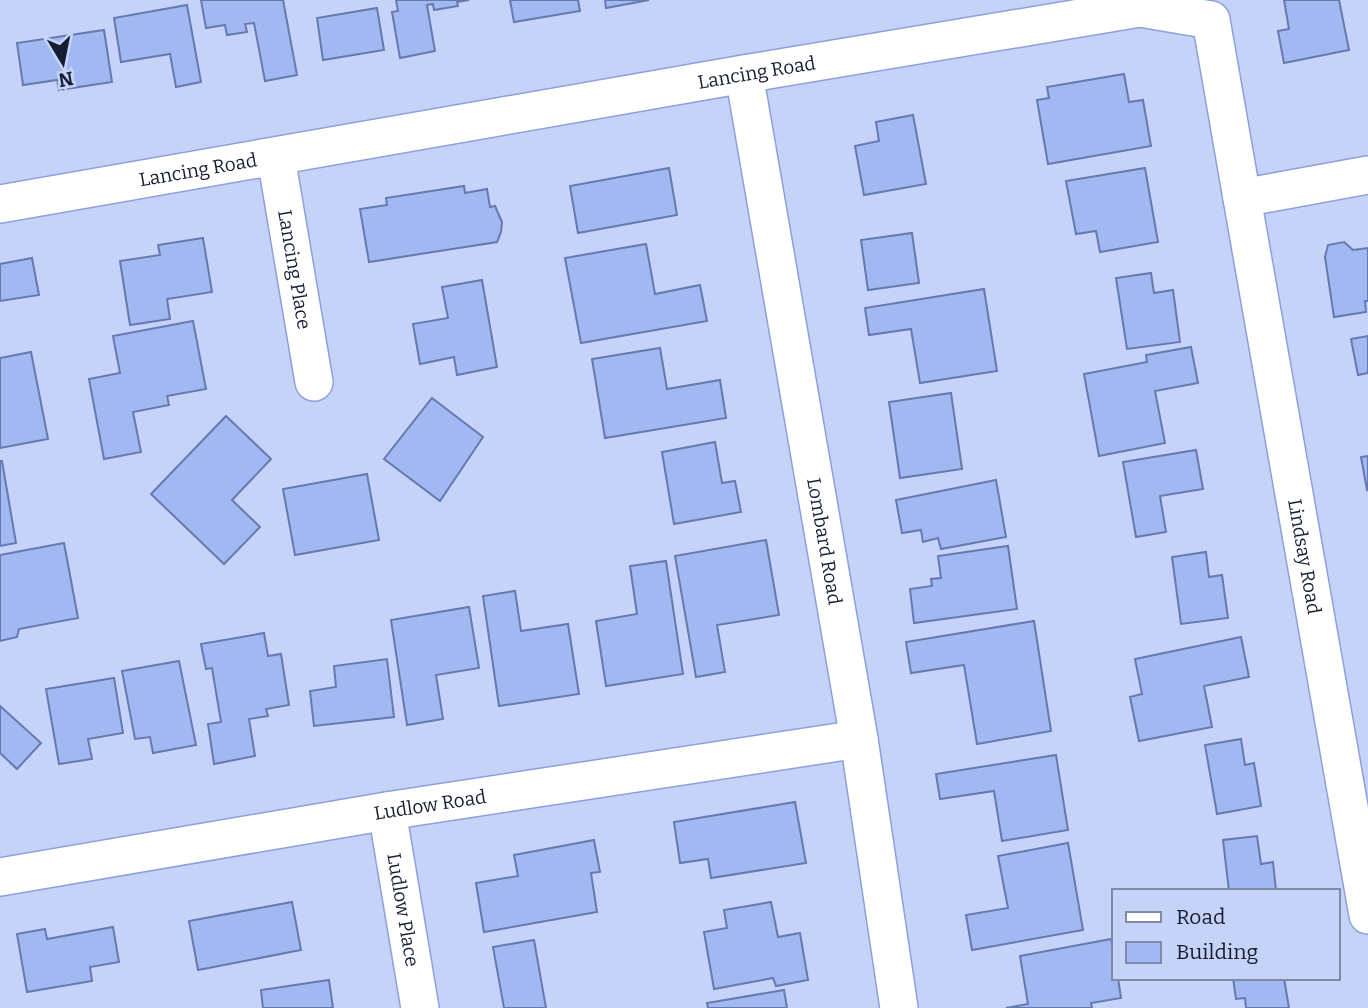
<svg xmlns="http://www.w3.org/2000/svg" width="1368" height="1008" viewBox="0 0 1368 1008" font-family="Bitter,serif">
  <rect width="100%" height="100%" fill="#c5d3f8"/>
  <g fill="#a2b8f3" stroke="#6679b0" stroke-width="2">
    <polygon points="201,0 283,0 297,75 265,81 254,23 245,24 247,32 227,35 225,25 206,28"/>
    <polygon points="396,0 469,0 457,2 458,6 434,10 433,4 427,5 435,51 400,58 392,12 398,11"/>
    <polygon points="510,0 578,0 580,11 514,22"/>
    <polygon points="605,0 649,0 606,8"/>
    <polygon points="1284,0 1339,0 1349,50 1284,63 1278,31 1289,29"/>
    <polygon points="187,5 201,82 176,87 170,54 121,62 114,18"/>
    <polygon points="377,8 384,50 323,60 317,18"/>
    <polygon points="104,30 112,82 59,90 57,80 23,85 17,43"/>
    <polygon points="1124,74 1129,102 1143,100 1151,146 1048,164 1037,100 1049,98 1047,87"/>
    <polygon points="913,115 926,184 864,195 855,146 879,141 876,122"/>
    <polygon points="669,168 677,215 578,233 570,186"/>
    <polygon points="1145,168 1158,242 1100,252 1096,231 1076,234 1066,181"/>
    <polygon points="464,186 465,193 487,189 490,207 495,206 502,222 501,232 497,242 369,262 360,209 387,205 386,198"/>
    <polygon points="912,233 919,283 868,290 861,240"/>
    <polygon points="203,238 212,292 167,299 170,319 130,325 120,261 160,255 158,245"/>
    <polygon points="1344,242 1353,250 1368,248 1368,301 1365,301 1366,312 1334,317 1325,257 1328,245"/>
    <polygon points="646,244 655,294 700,285 707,321 581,343 565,258"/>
    <polygon points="32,258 39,295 0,301 0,264"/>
    <polygon points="1151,273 1154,293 1173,290 1180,342 1127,349 1116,278"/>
    <polygon points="482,280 497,367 457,375 454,357 420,364 413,324 448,318 442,287"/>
    <polygon points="984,289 997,371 920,383 911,329 869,335 865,308"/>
    <polygon points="193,321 206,389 167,396 169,405 133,412 141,452 104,459 89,379 120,373 113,336"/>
    <polygon points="1368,336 1368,373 1358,375 1351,339"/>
    <polygon points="1191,347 1198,383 1155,391 1165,443 1099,456 1084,374 1147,362 1146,355"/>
    <polygon points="660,348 667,389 720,380 726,418 605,438 592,359"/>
    <polygon points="31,352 48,439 0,448 0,358"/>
    <polygon points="951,393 962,469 900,478 889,402"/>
    <polygon points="432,398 483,437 440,501 384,459"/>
    <polygon points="226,416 271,459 232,500 260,527 224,564 151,494"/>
    <polygon points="715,442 722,483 735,481 741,512 674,524 662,452"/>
    <polygon points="1196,450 1203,489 1160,496 1166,532 1136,537 1123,462"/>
    <polygon points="1368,456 1368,489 1367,490 1361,457"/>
    <polygon points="0,461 2,461 16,543 0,546"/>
    <polygon points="367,474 379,540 295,555 283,489"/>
    <polygon points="996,480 1006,537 941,549 938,538 923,542 921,530 902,533 896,500"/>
    <polygon points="766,540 779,615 717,625 725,672 696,677 675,556"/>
    <polygon points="64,543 78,618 19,629 17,637 0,641 0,555"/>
    <polygon points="1008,546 1017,609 914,623 910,589 932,586 931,579 941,578 938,556"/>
    <polygon points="1206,552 1209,577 1222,575 1228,618 1181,624 1172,557"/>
    <polygon points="666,561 683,674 606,686 596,621 637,614 630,566"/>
    <polygon points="515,591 521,631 568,624 579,694 499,706 483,596"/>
    <polygon points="469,607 479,668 436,675 443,719 407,725 391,620"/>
    <polygon points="1034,621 1051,731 977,744 964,665 911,673 906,642"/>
    <polygon points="264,633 268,656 281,654 289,705 266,709 268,716 249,719 255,756 214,764 208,724 221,722 212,668 206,669 201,644"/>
    <polygon points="1241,637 1249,677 1204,686 1212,727 1139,741 1130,697 1142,694 1135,659"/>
    <polygon points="387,659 394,717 314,726 310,691 336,687 334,666"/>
    <polygon points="179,661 196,745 153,753 150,737 135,739 122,671"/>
    <polygon points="114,678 123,733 88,739 92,759 59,764 46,689"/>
    <polygon points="0,706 41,743 17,769 0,753"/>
    <polygon points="1241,739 1245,765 1254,763 1261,806 1217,814 1205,745"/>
    <polygon points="1056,755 1068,830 1002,841 994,791 940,799 936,774"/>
    <polygon points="795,802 806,863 711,878 708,859 680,863 674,822"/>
    <polygon points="1257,836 1261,864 1273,862 1276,891 1229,891 1223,840"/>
    <polygon points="594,840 600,872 591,873 597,912 484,932 476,883 518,876 514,855"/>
    <polygon points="1068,843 1083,930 972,950 966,915 1008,908 998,856"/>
    <polygon points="292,902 301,950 198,970 189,921"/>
    <polygon points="771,902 778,937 800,933 808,980 776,986 773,978 714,989 704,932 727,928 724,910"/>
    <polygon points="113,927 119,962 90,967 92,981 27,992 17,934 45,929 47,939"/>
    <polygon points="1111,939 1114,959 1114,978 1118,978 1121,998 1091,1003 1092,1008 1006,1008 1028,1004 1020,956"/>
    <polygon points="534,940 546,1008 504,1008 493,947"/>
    <polygon points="1233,978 1284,978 1289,1008 1246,1008 1245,998 1236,999"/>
    <polygon points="329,980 333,1008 263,1008 261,990"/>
    <polygon points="784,990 787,1008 708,1008 707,1003"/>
  </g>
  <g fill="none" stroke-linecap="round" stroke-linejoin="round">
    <defs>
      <g id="minor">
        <path id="s1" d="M744,74L859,739L899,1008"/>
        <path id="s2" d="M276,157L314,382"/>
        <path id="s3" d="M1242,198L1368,915"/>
        <path id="s4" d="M0,204L744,74L1140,8L1211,20L1242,198L1368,175"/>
        <path id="s5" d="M387,811L420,1008"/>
        <path id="s6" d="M0,877L387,811L859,739"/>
      </g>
    </defs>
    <use href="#minor" stroke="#8ca1da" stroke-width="40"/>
    <use href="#minor" stroke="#fff" stroke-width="37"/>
  </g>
  <g text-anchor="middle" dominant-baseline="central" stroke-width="5" stroke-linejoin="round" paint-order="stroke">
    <g font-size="19" fill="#161d33" stroke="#c5d3f8">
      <text stroke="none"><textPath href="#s4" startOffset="768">Lancing Road</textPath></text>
      <text stroke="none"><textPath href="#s4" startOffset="201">Lancing Road</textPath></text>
      <text stroke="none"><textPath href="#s2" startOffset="114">Lancing Place</textPath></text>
      <text stroke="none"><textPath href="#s1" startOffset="474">Lombard Road</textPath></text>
      <text stroke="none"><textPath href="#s3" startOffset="364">Lindsay Road</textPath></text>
      <text stroke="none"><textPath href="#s6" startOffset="436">Ludlow Road</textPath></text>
      <text stroke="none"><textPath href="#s5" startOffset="100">Ludlow Place</textPath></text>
    </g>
  </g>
  <rect x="1112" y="889" width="228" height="91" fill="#c5d3f8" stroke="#7f8aa9" stroke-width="2"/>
  <rect x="1126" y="912" width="35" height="10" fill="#ffffff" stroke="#7f8aa9" stroke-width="2"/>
  <text x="1176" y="924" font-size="21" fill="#161d33">Road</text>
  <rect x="1126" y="942" width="35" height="21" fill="#a2b8f3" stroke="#7f8aa9" stroke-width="2"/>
  <text x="1176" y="959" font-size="21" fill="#161d33">Building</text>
  <g transform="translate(63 63) rotate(170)" stroke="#c5d3f8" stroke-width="5" paint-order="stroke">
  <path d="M0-5L12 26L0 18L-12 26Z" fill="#161d33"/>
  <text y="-10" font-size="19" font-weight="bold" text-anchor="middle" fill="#161d33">N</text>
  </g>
</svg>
